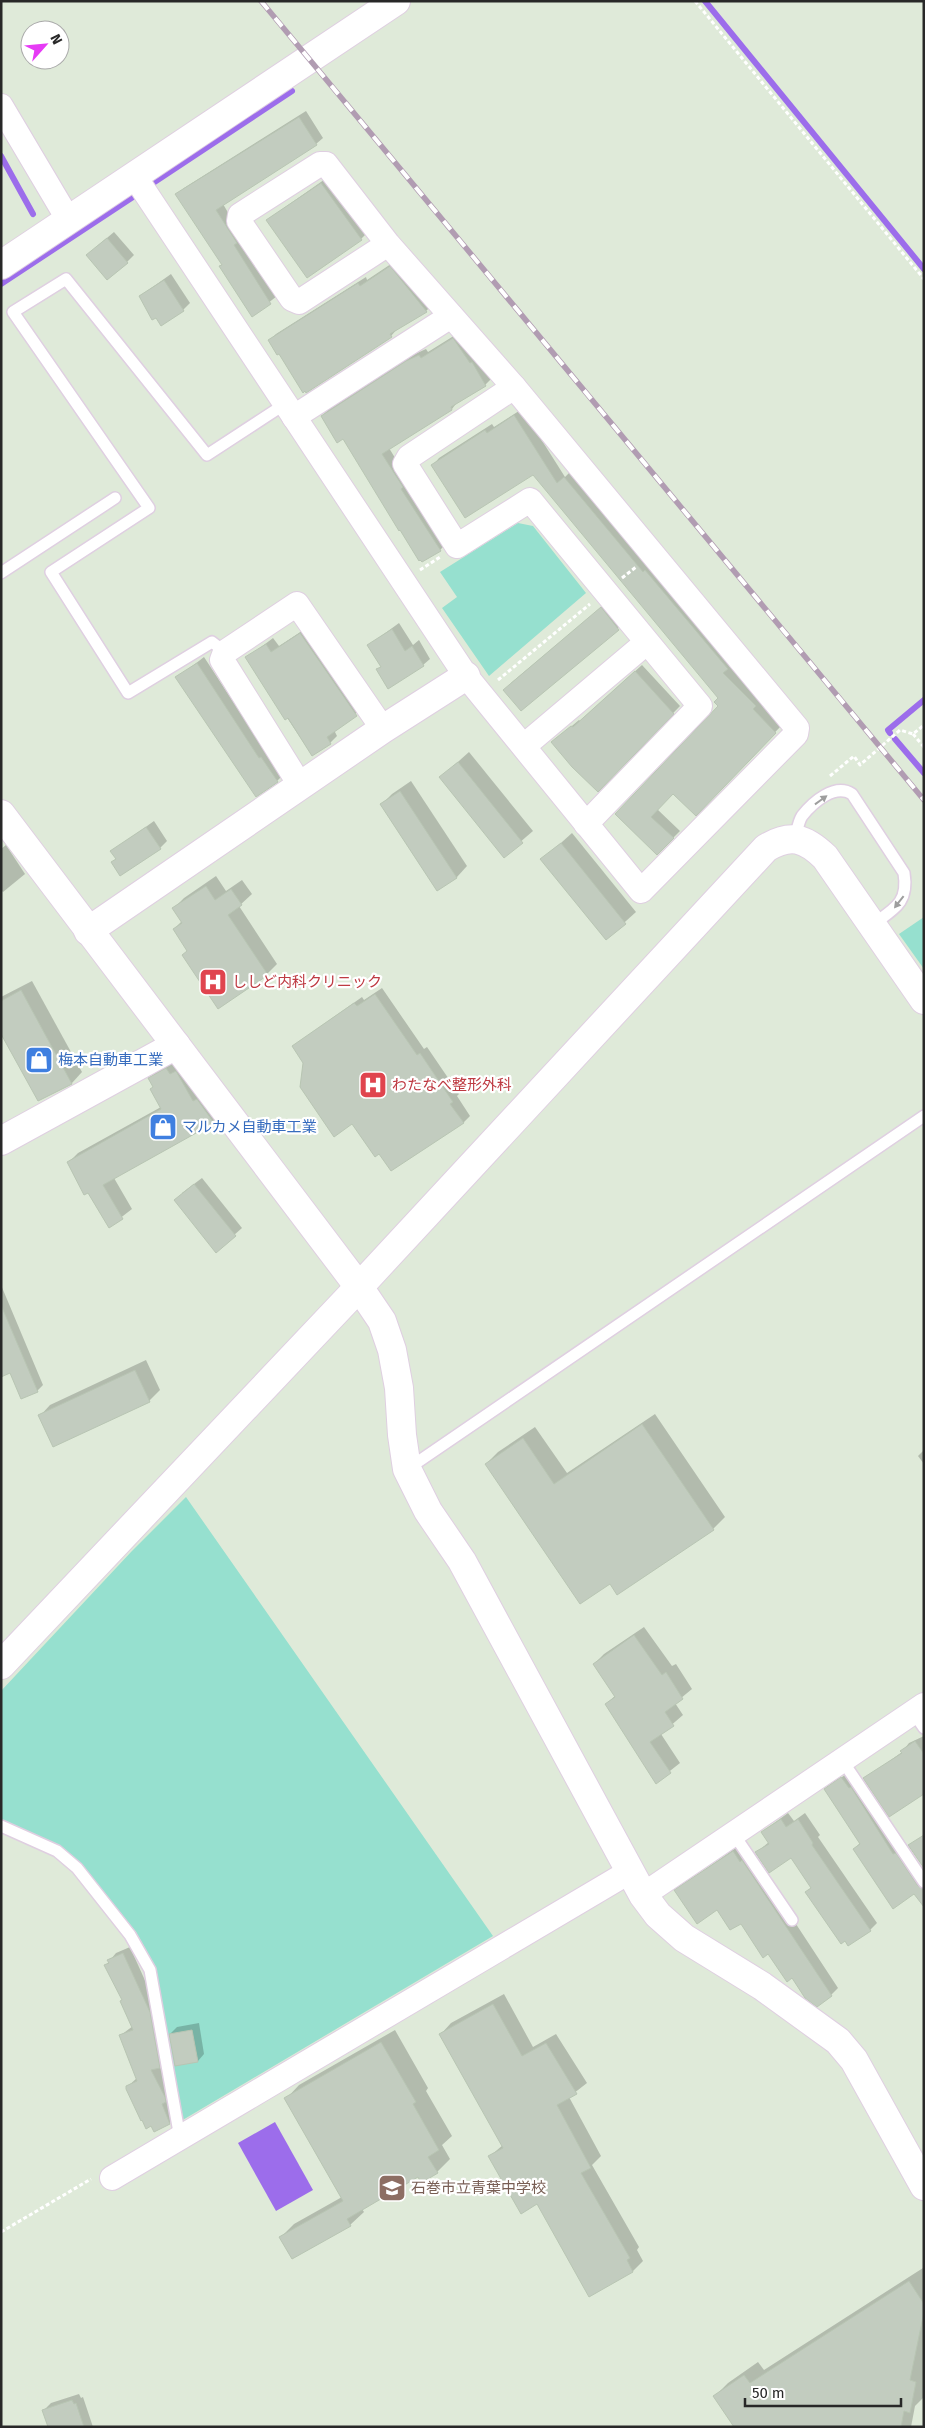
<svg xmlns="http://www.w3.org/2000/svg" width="925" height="2428" viewBox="0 0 925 2428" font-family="'Fira Sans','Noto Sans JP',sans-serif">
  <rect width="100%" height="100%" fill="#dfead9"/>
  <g fill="#96e0cf">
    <polygon points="518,523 533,526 586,593 489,676 442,608 457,597 440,572"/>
    <polygon points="924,917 924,969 899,934"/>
    <polygon points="186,1497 493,1936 181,2121 155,1966 136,1932 82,1865 62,1849 1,1820 1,1691 131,1552"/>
  </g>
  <polygon fill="#9c6deb" points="275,2122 313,2190 276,2211 238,2143"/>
  <g fill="#0003">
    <polygon points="306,111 323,138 316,144 223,204 277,296 253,315 223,264 177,194 184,188"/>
    <polygon points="328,177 368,232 361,239 267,220"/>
    <polygon points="114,232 134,255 127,262 95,248"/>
    <polygon points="397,260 433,304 426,311 398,328 391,336 280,352 269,341 276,334 366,277 367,280"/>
    <polygon points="171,274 190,303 183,310 140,296"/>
    <polygon points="460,332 492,378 485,385 458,401 452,409 389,448 447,543 440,550 344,438 322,416 329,409 415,354 426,349 428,352"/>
    <polygon points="522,409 565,477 571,471 734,661 729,666 761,699 759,701 782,725 696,814 673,793 657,809 680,831 657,854 616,814 720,706 720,698 533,474 433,465 439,458 492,424 494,427"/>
    <polygon points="608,602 625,622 521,709 511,683"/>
    <polygon points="399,623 413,645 419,640 430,659 423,665 378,670 382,666 369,645"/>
    <polygon points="308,627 363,708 334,730 337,736 330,743 312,755 247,658 273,638 279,646"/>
    <polygon points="204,657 266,752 284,774 277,781 177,678"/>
    <polygon points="642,665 680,706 598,790 560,736 579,720 580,721"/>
    <polygon points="469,752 533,831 504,856 441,777"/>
    <polygon points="411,781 467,866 457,877 438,889 382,804 392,794"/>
    <polygon points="154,821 167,841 160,848 113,862 117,858 112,851"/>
    <polygon points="572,833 636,912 606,939 542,860"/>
    <polygon points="6,845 25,874 3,892 1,890 1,849"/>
    <polygon points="216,876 226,891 242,880 252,894 239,906 277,964 267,974 188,950 174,929 182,921 174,908 184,898"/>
    <polygon points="32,981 82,1072 72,1083 39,1100 1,1031 1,997"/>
    <polygon points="382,988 424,1049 427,1047 459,1094 457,1096 470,1116 463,1123 380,1152 352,1123 293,1046 362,997 364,1000"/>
    <polygon points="176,1060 223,1113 214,1122 114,1178 132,1209 110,1226 69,1162 78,1153 161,1107 150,1078 159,1069"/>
    <polygon points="202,1178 242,1228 216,1251 182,1193"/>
    <polygon points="1,1285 43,1385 37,1391 22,1397 11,1372 1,1370"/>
    <polygon points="146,1360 160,1390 149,1401 40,1416 50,1405"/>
    <polygon points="655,1414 725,1517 713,1529 610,1582 486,1464 498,1452 535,1427 567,1473"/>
    <polygon points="924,1450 924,1464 918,1456"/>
    <polygon points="644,1627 672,1666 676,1664 692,1689 675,1703 683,1715 661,1734 680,1763 656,1782 606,1704 616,1695 594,1664 604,1654"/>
    <polygon points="924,1736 924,1793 865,1779 902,1752 909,1743"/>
    <polygon points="850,1771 924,1876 924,1891 854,1849 861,1842 825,1790"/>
    <polygon points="788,1813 794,1821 805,1813 820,1835 818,1837 877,1923 870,1930 807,1892 812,1887 791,1857 757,1852 769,1842 762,1832"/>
    <polygon points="740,1845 750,1854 838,1988 831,1995 793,1977 741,1923 717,1908 676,1890"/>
    <polygon points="130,1947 156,2005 166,2060 160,2067 172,2090 176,2116 169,2123 127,2087 137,2078 121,2035 133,2026 123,2000 106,1965 116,1953"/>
    <polygon points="504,1994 533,2047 556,2034 587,2083 569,2097 601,2156 592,2165 639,2247 637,2250 643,2261 633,2271 589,2295 538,2203 490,2156 503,2145 441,2034 451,2023"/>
    <polygon points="199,2023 204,2054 198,2061 170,2034 177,2027"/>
    <polygon points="395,2030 428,2088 426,2091 452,2136 442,2145 450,2159 437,2172 419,2176 362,2209 364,2212 350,2225 281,2237 294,2224 342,2197 286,2099 299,2085"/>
    <polygon points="923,2268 924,2394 923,2398 915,2406 911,2427 734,2427 715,2396 728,2383 758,2362 764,2370"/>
    <polygon points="79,2394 81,2398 83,2397 93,2427 49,2427 44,2410 51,2403"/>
  </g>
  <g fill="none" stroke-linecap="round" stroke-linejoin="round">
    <g stroke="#9c6deb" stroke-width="6">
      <polyline points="705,1 924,269"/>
      <polyline points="1,156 33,214"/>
      <polyline points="147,187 292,91"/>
      <polyline points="1,284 139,193"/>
      <polyline points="890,733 888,730 924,700"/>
      <polyline points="895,739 924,773"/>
    </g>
  </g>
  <g fill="#c2ccbf" stroke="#b8c5b3">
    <polygon points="299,117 317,145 216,210 237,243 234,245 271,304 252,317 219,266 222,265 175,194"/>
    <polygon points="321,183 362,240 307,278 266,220"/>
    <polygon points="107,238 128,263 107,280 86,255"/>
    <polygon points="390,266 427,312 390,334 392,337 306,393 305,391 303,393 279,354 277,355 268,340 358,283 360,286"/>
    <polygon points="164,280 184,311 161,326 156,318 152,320 139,296"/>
    <polygon points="453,338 470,363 472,362 486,386 451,407 452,410 382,454 403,487 401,489 441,551 422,562 420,560 419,561 400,530 399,531 343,439 337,443 321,416 406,361 419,355 421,358"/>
    <polygon points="514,415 557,483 564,477 643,572 645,570 728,669 723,673 756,706 753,709 776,733 696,816 673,794 651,817 674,838 657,855 615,814 718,706 714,702 718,698 533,475 465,518 431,465 485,430 487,433"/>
    <polygon points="601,607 619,630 521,711 503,690"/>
    <polygon points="392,629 405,651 412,646 424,666 388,689 376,669 381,667 367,645"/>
    <polygon points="300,633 357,716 327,737 331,744 312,756 288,718 285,720 245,657 266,644 271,652"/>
    <polygon points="197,663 259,758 261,757 278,782 256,797 175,677"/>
    <polygon points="635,671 674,714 598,792 572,767 551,742 571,726 573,727"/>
    <polygon points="458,762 523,843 504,858 439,777"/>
    <polygon points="400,791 457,878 437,891 380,804"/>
    <polygon points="146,827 161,849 120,876 111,862 116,859 110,851"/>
    <polygon points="561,843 626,924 606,940 540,859"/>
    <polygon points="206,886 215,900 231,889 242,905 228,915 268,975 218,1009 182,955 187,951 173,929 182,923 172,908"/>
    <polygon points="21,990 72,1084 38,1101 1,1034 1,1001"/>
    <polygon points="375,994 417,1055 420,1053 453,1102 450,1104 464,1123 391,1171 379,1154 375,1157 352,1124 334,1137 300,1087 303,1063 292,1046 354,1003 357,1006"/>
    <polygon points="166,1068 170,1074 176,1071 193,1101 197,1099 214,1123 103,1185 123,1219 109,1228 88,1193 84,1195 67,1162 161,1109 150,1089 153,1087 148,1078"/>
    <polygon points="194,1184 236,1236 216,1253 174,1200"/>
    <polygon points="1,1305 38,1392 21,1399 10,1373 1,1377"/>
    <polygon points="135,1370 150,1402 53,1447 38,1415"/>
    <polygon points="642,1424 714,1530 617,1595 610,1584 580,1604 485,1464 523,1438 554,1484"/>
    <polygon points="634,1635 662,1675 666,1672 683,1699 665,1712 674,1726 650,1742 671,1773 656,1784 605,1704 615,1697 593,1664"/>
    <polygon points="915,1741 924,1754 924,1794 889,1817 863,1778 902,1753 900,1751"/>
    <polygon points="841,1777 849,1788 851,1787 893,1854 896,1853 918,1886 924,1889 924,1907 914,1894 893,1909 853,1849 860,1844 824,1789"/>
    <polygon points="781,1819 786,1827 798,1819 813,1843 812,1845 871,1931 848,1946 845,1941 841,1944 805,1892 811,1888 791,1858 769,1873 755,1852 769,1844 761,1832"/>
    <polygon points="924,1835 924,1868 908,1845"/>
    <polygon points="733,1851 740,1862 742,1860 832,1996 817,2007 805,1998 792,1978 787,1982 768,1954 763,1958 741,1924 730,1930 717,1910 697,1924 674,1890"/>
    <polygon points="123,1953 150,2012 160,2068 151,2070 165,2097 166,2102 162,2104 170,2124 154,2132 151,2126 146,2129 142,2120 141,2121 126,2089 126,2086 137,2081 119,2035 133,2030 120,2001 122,2000 104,1965 109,1963 107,1960"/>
    <polygon points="493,2004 522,2056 546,2043 577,2094 557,2105 591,2168 581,2173 630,2258 627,2260 633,2272 589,2297 537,2204 521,2214 488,2156 503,2148 439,2034"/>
    <polygon points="192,2030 198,2062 175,2066 169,2034"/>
    <polygon points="381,2042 416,2102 413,2104 439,2150 428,2157 438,2173 421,2183 418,2177 347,2219 351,2226 292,2259 279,2237 343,2201 284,2098"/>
    <polygon points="909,2281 924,2304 924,2312 910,2380 916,2382 910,2413 904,2411 901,2427 734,2427 713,2396 744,2375 750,2383"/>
    <polygon points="72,2400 74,2404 76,2403 84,2427 48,2427 42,2410"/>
  </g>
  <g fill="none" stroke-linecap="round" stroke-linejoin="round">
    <defs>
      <g id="service">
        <polyline points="1,573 115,498"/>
        <polyline points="225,652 212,642 128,693 51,572 149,508 13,312 66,279 207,455 285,404"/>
        <path d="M795,839C797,832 798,822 802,816C813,802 835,783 852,794L904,873C909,903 894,909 872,925"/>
        <polyline points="409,1468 924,1116"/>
        <polyline points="913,1712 924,1728"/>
        <polyline points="842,1760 924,1882"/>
        <polyline points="1,1826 57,1851 77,1868 130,1935 150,1970 180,2138"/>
        <polyline points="733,1833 792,1920"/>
      </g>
      <g id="minor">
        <polyline points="1,106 68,219"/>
        <polyline points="135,177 466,676 641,891 796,734 797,728 514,387 388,244 326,164 320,164 240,215 239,221 292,299 299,302 388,244"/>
        <polyline points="514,387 409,457 405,464 457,546 530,500 700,706 586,824"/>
        <polyline points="294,417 451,316"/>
        <polyline points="524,746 646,643"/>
        <polyline points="300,785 222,660 225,652 297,604 383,729"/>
        <polyline points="643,1895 924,1705"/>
        <polyline points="112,2178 629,1872"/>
      </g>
      <g id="tertiary">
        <polyline points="1,265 396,1"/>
        <polyline points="1,814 359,1287 382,1321 392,1350 399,1388 402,1435 407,1469 428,1511 462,1561 643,1895 658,1915 684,1938 762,1986 838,2041 854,2060 924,2186"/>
        <polyline points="88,931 383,729 466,676"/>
        <polyline points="1,1141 176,1045"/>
        <path d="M1,1665L359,1287L766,848C791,833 805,838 825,857L924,1000"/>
      </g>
    </defs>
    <use href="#service" stroke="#dfcfe1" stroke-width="14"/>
    <use href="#minor" stroke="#dfcfe1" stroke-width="26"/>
    <use href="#tertiary" stroke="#dfcfe1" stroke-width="30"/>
    <g stroke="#fff" stroke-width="3" stroke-dasharray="4 2.5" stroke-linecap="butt">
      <polyline points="695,1 924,279"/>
      <polyline points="420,570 440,557"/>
      <polyline points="622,578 636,567"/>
      <polyline points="498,680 590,604"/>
      <polyline points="913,734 924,747"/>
      <polyline points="830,776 854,756 860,765 900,730 913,734 924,725"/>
      <polyline points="1,2232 91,2179"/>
    </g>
    <use href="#service" stroke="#fff" stroke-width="11"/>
    <use href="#minor" stroke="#fff" stroke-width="24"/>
    <use href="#tertiary" stroke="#fff" stroke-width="28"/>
    <defs>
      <polyline id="rail" points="261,1 924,800"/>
    </defs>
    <use href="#rail" stroke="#b19cb2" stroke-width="5.5"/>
    <use href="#rail" stroke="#fff" stroke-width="4" stroke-dasharray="11" stroke-linecap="butt"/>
  </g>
  <defs><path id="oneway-solid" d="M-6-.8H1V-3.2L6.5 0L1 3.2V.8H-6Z" transform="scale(1.25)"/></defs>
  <g fill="#9e9e9e">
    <use href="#oneway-solid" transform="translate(821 800) rotate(-36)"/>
    <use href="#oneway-solid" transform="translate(899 902) rotate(128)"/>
  </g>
  <defs>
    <symbol id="hospital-square" viewBox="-11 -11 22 22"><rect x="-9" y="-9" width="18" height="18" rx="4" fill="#e0444e" stroke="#fff"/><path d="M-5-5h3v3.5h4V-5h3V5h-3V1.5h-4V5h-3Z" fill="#fff"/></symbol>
    <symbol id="shop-square" viewBox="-11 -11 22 22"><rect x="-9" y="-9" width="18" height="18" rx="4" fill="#3f7fe0" stroke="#fff"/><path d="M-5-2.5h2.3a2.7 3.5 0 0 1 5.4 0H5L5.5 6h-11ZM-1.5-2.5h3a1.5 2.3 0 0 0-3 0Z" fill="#fff"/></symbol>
    <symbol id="school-square" viewBox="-11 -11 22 22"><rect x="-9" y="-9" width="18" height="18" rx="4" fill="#8d6e63" stroke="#fff"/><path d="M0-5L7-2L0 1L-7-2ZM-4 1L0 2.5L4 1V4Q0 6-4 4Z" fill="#fff"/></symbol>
  </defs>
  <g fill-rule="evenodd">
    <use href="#hospital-square" x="197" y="966" width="32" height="32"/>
    <use href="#shop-square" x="23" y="1044" width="32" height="32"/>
    <use href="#hospital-square" x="357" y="1069" width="32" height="32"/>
    <use href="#shop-square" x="147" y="1111" width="32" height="32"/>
    <use href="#school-square" x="376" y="2172" width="32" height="32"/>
  </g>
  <g text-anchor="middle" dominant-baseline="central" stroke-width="4.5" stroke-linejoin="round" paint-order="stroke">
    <g font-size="15" fill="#be3a42" stroke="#fff" text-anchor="start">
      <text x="232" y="982">ししど内科クリニック</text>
      <text x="392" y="1085">わたなべ整形外科</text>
    </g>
    <g font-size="15" fill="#366cbe" stroke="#fff" text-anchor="start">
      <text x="58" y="1060">梅本自動車工業</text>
      <text x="182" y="1127">マルカメ自動車工業</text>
    </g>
    <g font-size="15" fill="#785e54" stroke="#fff" text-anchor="start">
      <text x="411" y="2188">石巻市立青葉中学校</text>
    </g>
  </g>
  <rect width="925" height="2428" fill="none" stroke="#282828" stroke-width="5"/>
  <g transform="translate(45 45) rotate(63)"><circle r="24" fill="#ffffff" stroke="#a9a9a9"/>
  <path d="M0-4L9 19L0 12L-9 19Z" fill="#e63bf5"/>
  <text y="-8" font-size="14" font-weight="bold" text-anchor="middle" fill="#282828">N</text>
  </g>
  <path d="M745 2398v8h156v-8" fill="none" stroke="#282828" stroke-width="2.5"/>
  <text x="752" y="2398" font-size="15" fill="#282828" stroke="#ffffff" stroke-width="4" paint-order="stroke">50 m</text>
</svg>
